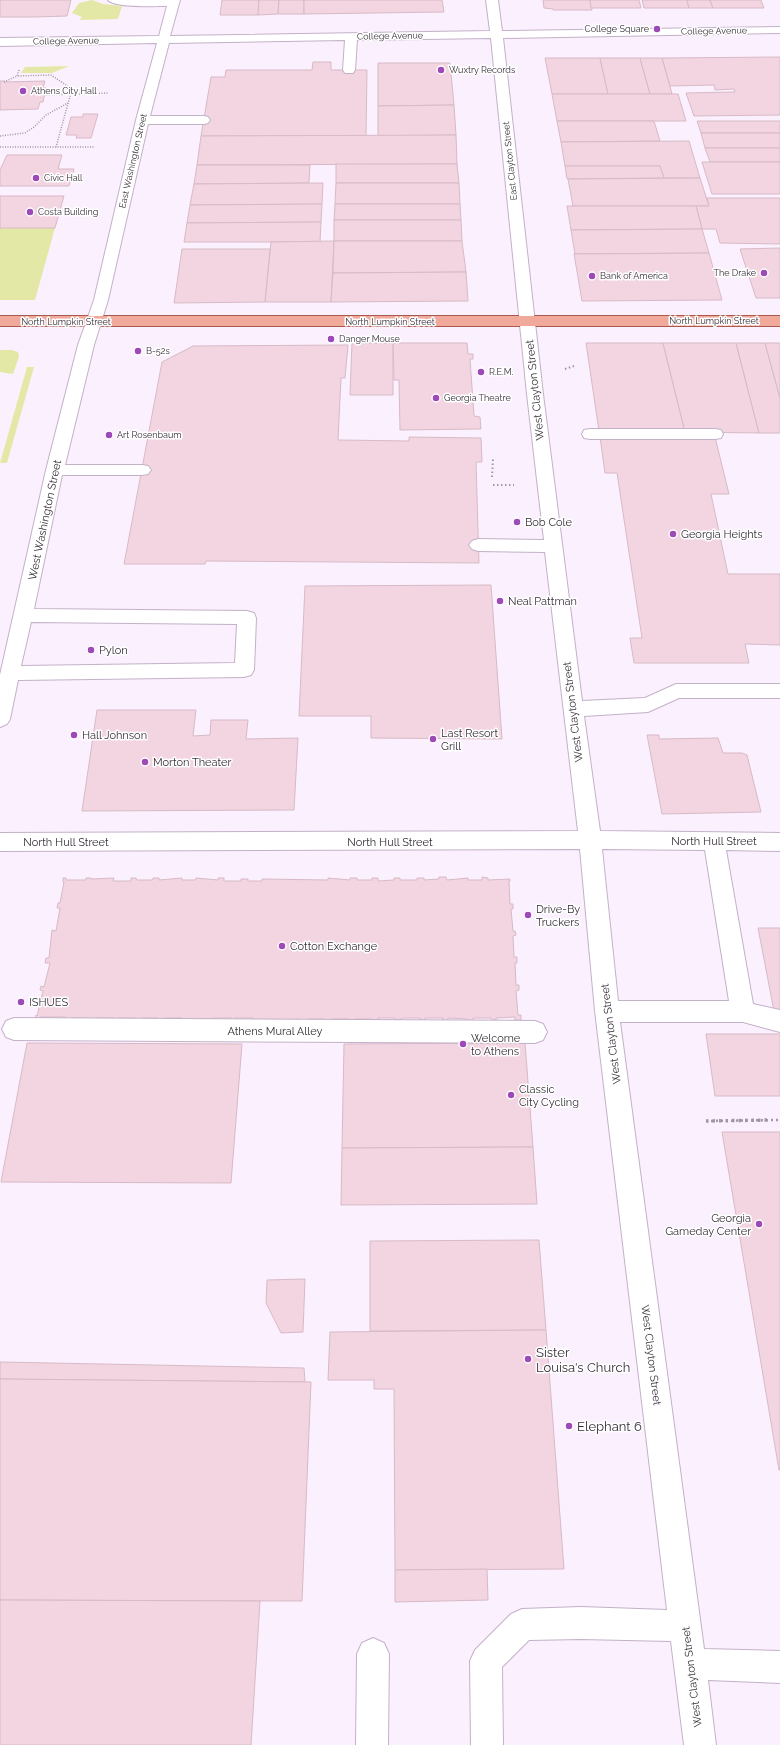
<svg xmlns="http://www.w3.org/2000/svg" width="780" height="1745" viewBox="0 0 780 1745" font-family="Raleway,sans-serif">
  <rect width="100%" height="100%" fill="#fbf0fe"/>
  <g fill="#e4e8a6">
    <polygon points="92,0 103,4 122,6 118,19 79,20 82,17 72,13 79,3"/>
    <polygon points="69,66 52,73 21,73 25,67"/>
    <polygon points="0,228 55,228 35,300 0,300"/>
    <polygon points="0,350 12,350 18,352 19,357 13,374 0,372"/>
    <polygon points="27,367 34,367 7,463 0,463"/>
  </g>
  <g fill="#f3d5e2" stroke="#d7bac6">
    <polygon points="0,0 71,0 67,16 35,17 0,17"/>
    <polygon points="222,0 259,0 258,15 220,15"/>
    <polygon points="259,0 279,0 278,14 258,15"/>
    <polygon points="279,0 304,0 304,14 278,14"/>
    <polygon points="304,0 442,0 444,12 304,14"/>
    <polygon points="543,0 590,0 592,10 553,10 553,9 544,8"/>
    <polygon points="590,0 639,0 641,8 591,8"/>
    <polygon points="642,0 687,0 689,8 644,8"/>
    <polygon points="687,0 710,0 713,8 689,8"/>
    <polygon points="710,0 761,0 764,8 713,8"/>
    <polygon points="780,57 780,115 694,116 686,93 735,92 734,89 715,90 714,85 670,86 662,58"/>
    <polygon points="545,58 600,58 608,94 552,94"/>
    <polygon points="600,58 640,58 650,94 608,94"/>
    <polygon points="640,58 662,58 672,94 650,94"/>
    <polygon points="313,62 331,62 331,70 367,70 366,136 201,136 211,77 225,77 226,70 312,70"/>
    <polygon points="378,63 450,63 454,105 378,106"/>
    <polygon points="0,81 5,81 4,82 45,81 43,88 46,88 43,102 40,102 38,109 0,110"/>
    <polygon points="552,94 678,94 686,121 557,121"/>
    <polygon points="454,105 456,135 378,136 378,106"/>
    <polygon points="83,114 98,114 91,138 76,138 77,135 66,135 71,117 83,117"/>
    <polygon points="557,121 654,121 660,141 561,142"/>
    <polygon points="697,121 780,121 780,133 701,133"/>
    <polygon points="701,133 780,133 780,148 705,148"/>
    <polygon points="456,135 457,164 197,165 201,136"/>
    <polygon points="689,141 700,178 664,178 660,166 565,166 561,142"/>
    <polygon points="705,148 780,148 780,162 710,162"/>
    <polygon points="7,155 62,155 58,169 74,169 69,186 0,186 0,170"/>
    <polygon points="702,162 780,162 780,194 712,194"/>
    <polygon points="336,164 457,164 459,183 336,183"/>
    <polygon points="197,165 310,165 309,183 194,184"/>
    <polygon points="565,166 660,166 664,178 567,179"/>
    <polygon points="700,178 709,206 573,206 568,179"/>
    <polygon points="323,183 322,204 190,205 194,184"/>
    <polygon points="336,183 459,183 460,204 335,204"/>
    <polygon points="0,196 64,196 55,228 0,228"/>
    <polygon points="707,198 780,198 780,244 720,243 716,229 702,229 696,206 709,206"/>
    <polygon points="322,204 321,222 187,223 190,205"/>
    <polygon points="335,204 460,204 461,220 334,220"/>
    <polygon points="567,206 696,206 702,229 571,230"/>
    <polygon points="334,220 461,220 462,241 334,241"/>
    <polygon points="321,222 320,242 184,242 187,223"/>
    <polygon points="702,229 709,253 575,254 571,230"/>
    <polygon points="334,241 331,302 265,302 271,242"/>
    <polygon points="334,241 462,241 466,272 333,273"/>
    <polygon points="780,248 780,298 756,298 740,249"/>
    <polygon points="182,249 270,249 265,302 174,303"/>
    <polygon points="709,253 722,300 582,301 574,254"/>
    <polygon points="466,272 468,301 331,302 333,273"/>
    <polygon points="352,343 393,343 393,395 350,395"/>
    <polygon points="393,343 467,343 468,354 473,354 473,359 470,359 474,416 480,417 481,429 400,430 399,380 394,380"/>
    <polygon points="586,343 663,343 685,432 599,431"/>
    <polygon points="663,343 736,343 759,433 685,432"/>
    <polygon points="736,343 765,343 780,398 780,433 759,433"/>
    <polygon points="765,343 780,343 780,398"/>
    <polygon points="348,345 345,378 341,378 338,440 409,441 409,437 481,438 482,462 476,462 479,563 206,561 205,564 124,564 162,362 193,346"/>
    <polygon points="600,437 715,437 729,494 711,494 728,574 780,574 780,645 745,644 749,663 634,663 630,638 642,638 617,473 605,473"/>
    <polygon points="491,585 502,739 371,738 371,716 299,716 305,586"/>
    <polygon points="97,710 196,710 193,736 210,735 211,720 248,720 246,739 298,738 294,810 82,811"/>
    <polygon points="647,735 659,735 659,739 718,738 723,753 742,753 747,755 761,812 662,814"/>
    <polygon points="439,877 446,877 447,880 468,878 468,880 482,880 482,877 488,878 488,880 510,879 510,881 509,881 510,904 513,904 513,909 511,909 513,931 515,931 516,935 513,936 514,957 517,957 517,963 515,963 516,985 519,985 519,990 516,991 518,1015 521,1015 521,1020 515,1020 515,1017 496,1018 496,1020 492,1020 491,1018 473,1018 473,1021 467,1021 467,1019 448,1018 448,1021 442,1021 443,1018 425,1018 425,1020 420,1021 420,1018 402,1018 401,1020 395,1021 395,1018 378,1018 379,1022 370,1022 371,1019 354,1019 354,1021 348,1022 349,1019 331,1019 331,1023 324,1023 325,1019 307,1019 307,1022 300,1022 300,1019 286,1020 286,1023 254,1022 253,1018 235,1018 235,1020 232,1020 232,1018 213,1018 212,1021 206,1022 205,1019 181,1022 182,1018 165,1018 165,1022 158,1022 158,1018 142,1018 141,1022 135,1022 135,1018 118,1018 117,1022 112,1022 113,1018 95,1018 94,1022 86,1022 87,1018 72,1018 71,1021 64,1021 65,1017 40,1017 39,1019 35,1020 36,1015 37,1016 43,991 40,990 41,986 44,987 50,963 45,963 46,958 49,958 52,930 56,931 60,908 57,908 58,903 60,903 64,882 63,882 63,878 66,878 66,880 86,880 86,878 91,878 91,879 114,878 113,881 131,881 131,878 136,878 137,880 152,880 153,878 159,878 159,880 182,878 182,880 195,880 196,878 218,880 218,878 224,878 224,881 241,881 241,879 248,879 248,881 262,881 262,879 328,880 328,878 350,880 350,878 357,878 357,880 372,880 372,878 378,878 378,881 394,880 394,878 400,878 400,880 417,880 417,878 424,878 424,880 439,879"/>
    <polygon points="758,928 780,928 780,1011 774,1011"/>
    <polygon points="706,1034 780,1034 780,1096 715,1096"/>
    <polygon points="27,1043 242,1044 231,1183 1,1182"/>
    <polygon points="525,1043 533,1147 342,1148 344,1044"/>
    <polygon points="722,1132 780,1132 780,1470 779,1470"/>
    <polygon points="533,1147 537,1204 341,1205 342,1148"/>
    <polygon points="539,1240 546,1330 370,1331 370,1241"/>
    <polygon points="305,1279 303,1332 281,1333 266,1303 267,1280"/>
    <polygon points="546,1330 564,1569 395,1570 394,1389 374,1389 374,1380 328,1380 330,1332"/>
    <polygon points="0,1362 304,1368 305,1382 0,1379"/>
    <polygon points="0,1379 311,1382 302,1601 0,1600"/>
    <polygon points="487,1569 488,1600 395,1602 395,1570"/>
    <polygon points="0,1600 260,1601 251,1745 0,1745"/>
  </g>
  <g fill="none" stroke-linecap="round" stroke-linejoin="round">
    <defs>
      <g id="minor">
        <path d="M108,0H180L170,36L490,31L486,0H498L502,31L780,27V33L503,38L543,394L582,701L645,698L676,684H780V698H679L648,712L584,716L600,831L780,833V851L726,850L753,1004L780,1010V1032L743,1022H620L704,1649L780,1651V1683L708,1680L716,1745H684L671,1641L581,1639L529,1640L502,1667L503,1745H471L470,1661L475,1650L511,1614L522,1609L581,1607L667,1610L595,1011L580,849L0,851V833L578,831L545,552L478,551L472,549L469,545L472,541L478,539L544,540L527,394L491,38L357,40L355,70L353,73H345L343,70L345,40L169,43L150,116H204L208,117L210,120L208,123L204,124H148L108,300L94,345L65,465H142L148,466L151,470L148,474L142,475H62L34,609L247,611L254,613L256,618L254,670L251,675L244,677L18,680L10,719L7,724L0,727V675L46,470L78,345L94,300L136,120L157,43L0,46V38L159,36L167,6C155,6 115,8 108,0ZM31,622L237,624L235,663L21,666ZM602,849L705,850L729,1001H618Z"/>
        <polygon points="590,429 715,429 721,430 723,434 721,438 715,439 590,439 584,438 582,434 584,430"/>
        <polygon points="14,1018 535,1021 543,1024 547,1032 543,1040 535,1043 14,1040 6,1037 2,1029 6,1021"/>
        <polygon points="373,1638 384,1643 389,1654 388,1745 356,1745 357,1654 362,1643"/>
      </g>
      <rect id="major" x="0" y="316" width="780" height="10"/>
    </defs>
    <use href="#minor" stroke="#c3b1c8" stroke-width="2"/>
    <use href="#major" stroke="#a9594d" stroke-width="2"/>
    <g stroke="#a197a3" stroke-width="1.5" stroke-dasharray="1 1.5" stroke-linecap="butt">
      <polyline points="19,70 17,76 51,75 72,89 56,147"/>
      <polyline points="4,82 17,76"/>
      <polyline points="44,95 109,93"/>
      <polyline points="0,136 25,133 34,127 46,115 68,103"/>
      <polyline points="0,147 95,147"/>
    </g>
    <g stroke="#a197a3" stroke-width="2" stroke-dasharray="1.5 2.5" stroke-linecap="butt">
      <polyline points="565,369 574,366"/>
      <polyline points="492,477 493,459"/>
      <polyline points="493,485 514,485"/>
    </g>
    <polyline stroke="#a197a3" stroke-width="2.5" stroke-dasharray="2 3" stroke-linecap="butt" points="706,1121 780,1120"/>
    <polyline stroke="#a197a3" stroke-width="3.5" stroke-dasharray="2.5 4" stroke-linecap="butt" points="706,1121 769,1120"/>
    <use href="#minor" fill="#fff" fill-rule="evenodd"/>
    <use href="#major" fill="#f1a99b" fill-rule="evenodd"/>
  </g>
  <g fill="#9d49b7" stroke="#fff" stroke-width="1.5">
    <circle cx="657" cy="29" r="4"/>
    <circle cx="441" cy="70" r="4"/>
    <circle cx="23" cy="91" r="4"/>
    <circle cx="36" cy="178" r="4"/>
    <circle cx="30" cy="212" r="4"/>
    <circle cx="764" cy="273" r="4"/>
    <circle cx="592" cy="276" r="4"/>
    <circle cx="331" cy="339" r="4"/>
    <circle cx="138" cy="351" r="4"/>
    <circle cx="481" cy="372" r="4"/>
    <circle cx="436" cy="398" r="4"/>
    <circle cx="109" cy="435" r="4"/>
    <circle cx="517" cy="522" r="4"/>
    <circle cx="673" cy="534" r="4"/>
    <circle cx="500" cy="601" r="4"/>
    <circle cx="91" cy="650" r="4"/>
    <circle cx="74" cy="735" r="4"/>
    <circle cx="433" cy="739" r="4"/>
    <circle cx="145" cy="762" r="4"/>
    <circle cx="528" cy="915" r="4"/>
    <circle cx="282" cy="946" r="4"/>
    <circle cx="21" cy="1002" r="4"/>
    <circle cx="463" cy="1044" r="4"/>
    <circle cx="511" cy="1095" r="4"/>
    <circle cx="759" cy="1224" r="4"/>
    <circle cx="528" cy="1359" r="4"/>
    <circle cx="569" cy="1426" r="4"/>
  </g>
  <g text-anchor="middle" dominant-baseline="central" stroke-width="3" stroke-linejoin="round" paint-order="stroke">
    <g font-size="9" fill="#362f38" stroke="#fff" text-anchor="start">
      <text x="649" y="29" text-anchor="end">College Square</text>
      <text x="449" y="70">Wuxtry Records</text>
      <text x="31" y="91">Athens City Hall</text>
      <text x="44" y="178">Civic Hall</text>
      <text x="38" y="212">Costa Building</text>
      <text x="756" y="273" text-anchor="end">The Drake</text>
      <text x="600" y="276">Bank of America</text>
      <text x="339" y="339">Danger Mouse</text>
      <text x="146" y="351">B-52s</text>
      <text x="489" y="372">R.E.M.</text>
      <text x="444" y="398">Georgia Theatre</text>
      <text x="117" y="435">Art Rosenbaum</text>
    </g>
    <g font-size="9" fill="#362f38" stroke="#fff">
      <text transform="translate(714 31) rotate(-1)">College Avenue</text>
      <text transform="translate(390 36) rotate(-1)">College Avenue</text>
      <text transform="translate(66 41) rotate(-1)">College Avenue</text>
      <text transform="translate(133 161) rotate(-77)">East Washington Street</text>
      <text transform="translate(510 161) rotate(-96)">East Clayton Street</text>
      <text x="714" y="321">North Lumpkin Street</text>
      <text x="66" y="322">North Lumpkin Street</text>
      <text x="390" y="322">North Lumpkin Street</text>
    </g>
    <g font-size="11" fill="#362f38" stroke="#fff">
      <text transform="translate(535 390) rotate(-96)">West Clayton Street</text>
      <text transform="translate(45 520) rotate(-78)">West Washington Street</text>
      <text transform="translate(573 712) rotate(-97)">West Clayton Street</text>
      <text x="714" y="841">North Hull Street</text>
      <text x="66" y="842">North Hull Street</text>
      <text x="390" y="842">North Hull Street</text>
      <text x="275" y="1031">Athens Mural Alley</text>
      <text transform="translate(611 1034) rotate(-97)">West Clayton Street</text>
      <text transform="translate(651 1355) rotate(83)">West Clayton Street</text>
      <text transform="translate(692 1677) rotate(-97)">West Clayton Street</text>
    </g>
    <g font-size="11" fill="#362f38" stroke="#fff" text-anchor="start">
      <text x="525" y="522">Bob Cole</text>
      <text x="681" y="534">Georgia Heights</text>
      <text x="508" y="601">Neal Pattman</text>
      <text x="99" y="650">Pylon</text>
      <text x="441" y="733">Last Resort<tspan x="441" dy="13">Grill</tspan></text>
      <text x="82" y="735">Hall Johnson</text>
      <text x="153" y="762">Morton Theater</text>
      <text x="536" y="909">Drive-By<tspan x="536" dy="13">Truckers</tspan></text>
      <text x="290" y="946">Cotton Exchange</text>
      <text x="29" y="1002">ISHUES</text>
      <text x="471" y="1038">Welcome<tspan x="471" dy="13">to Athens</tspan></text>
      <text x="519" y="1089">Classic<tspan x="519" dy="13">City Cycling</tspan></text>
      <text x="751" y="1218" text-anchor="end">Georgia<tspan x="751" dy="13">Gameday Center</tspan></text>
    </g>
    <g font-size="13" fill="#362f38" stroke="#fff" text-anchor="start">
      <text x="536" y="1352">Sister<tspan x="536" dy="15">Louisa's Church</tspan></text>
      <text x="577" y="1426">Elephant 6</text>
    </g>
  </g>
</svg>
